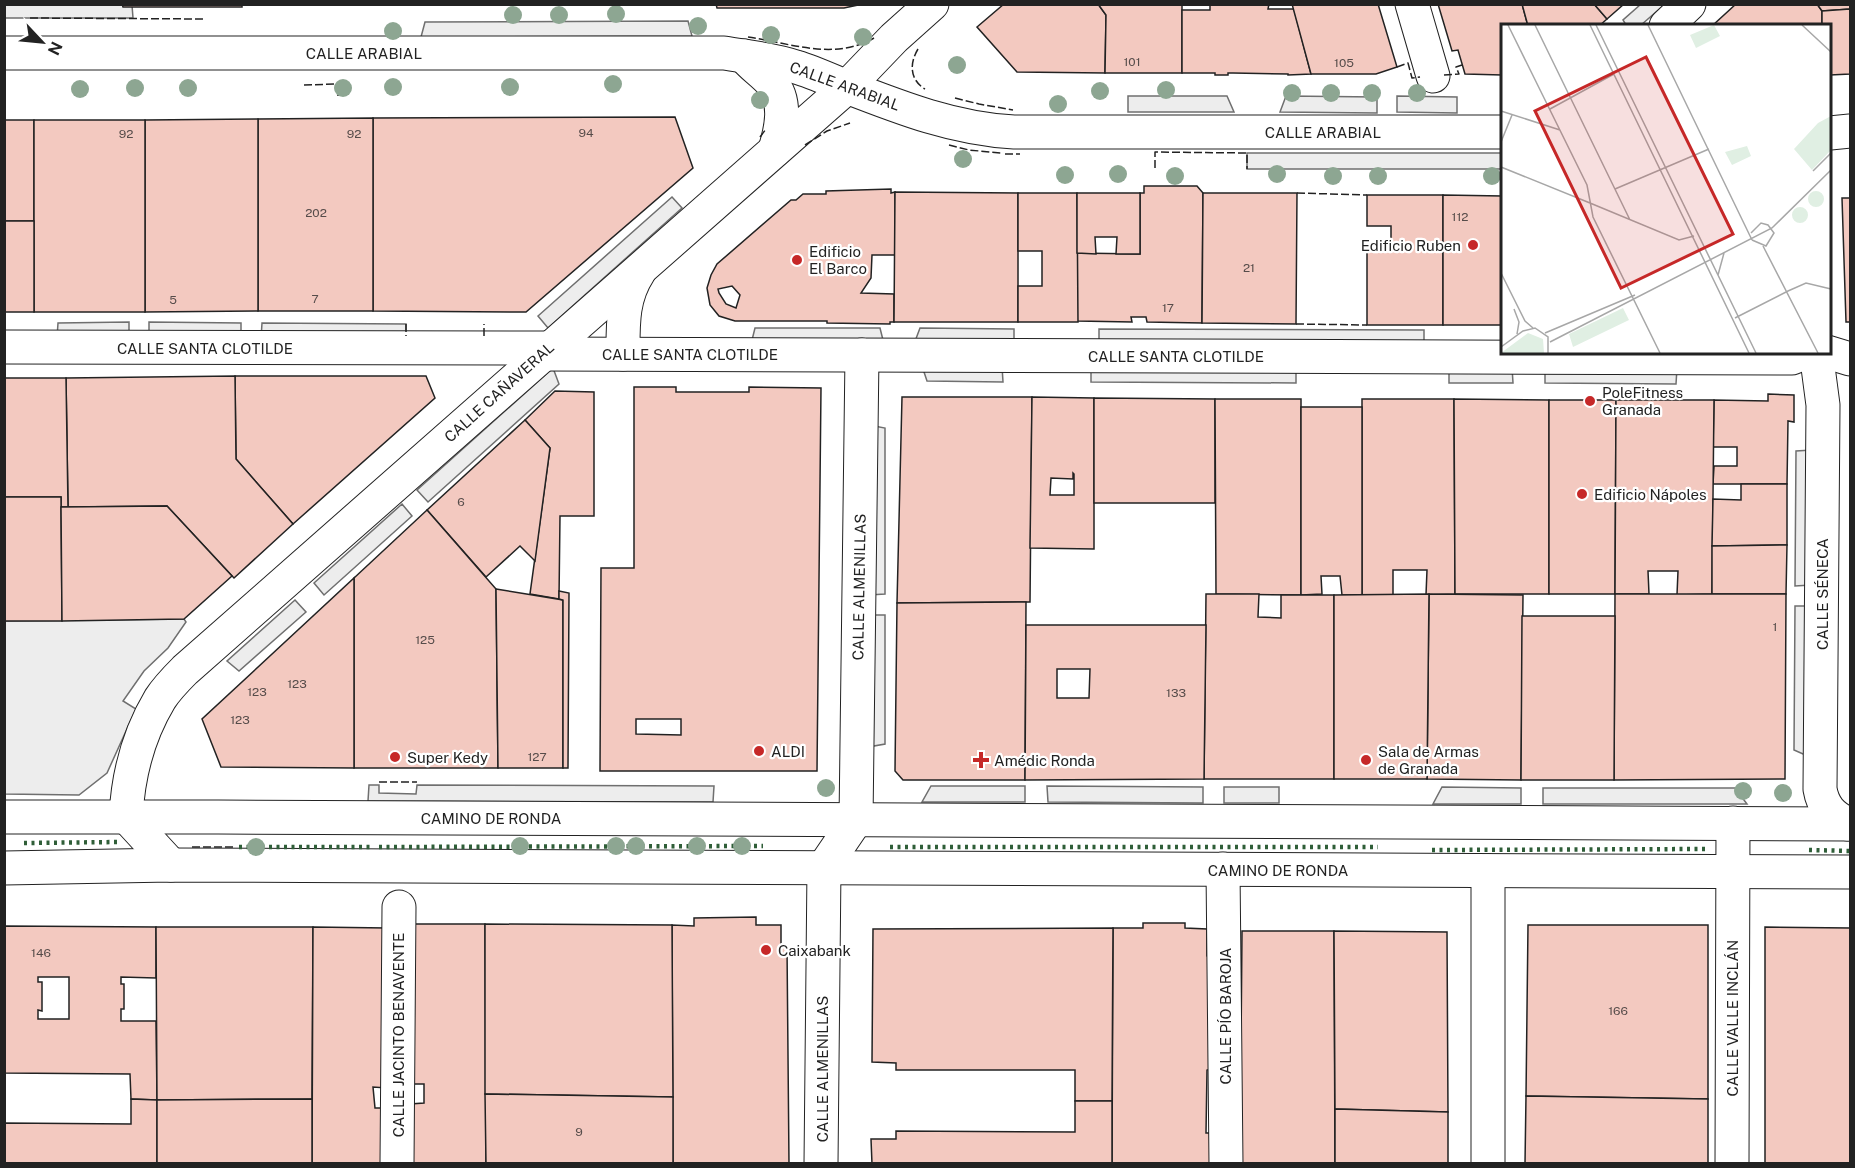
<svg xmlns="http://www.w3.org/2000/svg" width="1855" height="1168" viewBox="0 0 1855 1168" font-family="'Public Sans',sans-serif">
  <rect width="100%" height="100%" fill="#fff"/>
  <g fill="#ededed" stroke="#6f6f6f" stroke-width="1.5">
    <polygon points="5,5 132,5 133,18 5,18"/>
    <polygon points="1640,5 1664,5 1641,25 1626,25 1623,20"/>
    <polygon points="688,21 692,36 421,37 425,22"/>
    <polygon points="1128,96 1227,96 1234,112 1128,112"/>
    <polygon points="1286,96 1377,97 1377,113 1280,112"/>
    <polygon points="1397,96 1457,97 1457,113 1397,112"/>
    <rect x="1247" y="153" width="255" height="16"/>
    <polygon points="672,197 682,208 548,328 538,316"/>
    <polygon points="129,322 129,338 57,338 58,323"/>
    <polygon points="149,322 241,323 241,339 149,338"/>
    <polygon points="262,323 406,324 406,339 261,339"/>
    <polygon points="755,328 880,328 884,344 751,344"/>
    <polygon points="920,328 1014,329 1014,345 914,344"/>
    <polygon points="1099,329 1424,330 1424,345 1099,345"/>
    <polygon points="922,366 1002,366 1003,382 927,381"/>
    <polygon points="1091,366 1296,367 1296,383 1091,382"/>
    <polygon points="1449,367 1512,367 1513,383 1449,383"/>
    <polygon points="1545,367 1677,368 1676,384 1545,383"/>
    <polygon points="553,368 559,384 428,502 417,490"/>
    <polygon points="869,425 885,428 885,594 869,595"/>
    <polygon points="1812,450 1811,585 1795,586 1796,451"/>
    <polygon points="402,504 412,516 324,595 314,583"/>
    <polygon points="295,600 306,612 239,671 227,661"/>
    <polygon points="1795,606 1811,606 1810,757 1794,750"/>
    <polygon points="869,615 885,615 885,744 868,747"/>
    <polygon points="184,619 186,622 168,648 144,671 123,701 136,709 107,773 79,795 5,794 5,621"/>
    <polygon points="369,785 379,785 379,793 416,794 417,785 714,786 713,802 368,801"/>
    <polygon points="931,786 1025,786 1025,802 922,802"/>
    <polygon points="1047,786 1203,787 1203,803 1048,802"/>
    <rect x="1224" y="787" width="55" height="16"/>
    <polygon points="1442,787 1521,788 1521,804 1433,804"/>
    <polygon points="1543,788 1735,788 1747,804 1543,804"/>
  </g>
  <g fill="#f3c9c0" stroke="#222" stroke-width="1.5" fill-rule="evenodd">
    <polygon points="122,4 242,4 242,7 123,7"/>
    <polygon points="716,4 863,4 844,8 717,8"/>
    <polygon points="1004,4 1098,4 1106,15 1105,73 1017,72 977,27"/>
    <polygon points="1098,4 1182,4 1182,73 1105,73 1106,15"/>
    <polygon points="1210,4 1269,4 1268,9 1294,9 1311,74 1288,75 1288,74 1233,73 1228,73 1228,75 1215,75 1215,73 1182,73 1182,10 1210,10"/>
    <polygon points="1292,4 1378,4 1397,67 1376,74 1311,74"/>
    <polygon points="1438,4 1522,4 1528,26 1502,26 1502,75 1465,74 1458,50 1452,51"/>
    <polygon points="1522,4 1594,4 1607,19 1599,26 1528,26"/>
    <polygon points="1594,4 1624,4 1607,19"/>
    <polygon points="1736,4 1817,4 1822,11 1822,26 1712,26"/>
    <polygon points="1817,4 1850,4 1850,9 1822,11"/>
    <polygon points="1850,9 1850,74 1830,75 1830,26 1822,26 1822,11"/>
    <polygon points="675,117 693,168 526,312 373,311 373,118"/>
    <polygon points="373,118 373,311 258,311 258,119"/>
    <polygon points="258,119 258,311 145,312 145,120"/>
    <rect x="4" y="120" width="30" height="101"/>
    <rect x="34" y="120" width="111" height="192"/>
    <polygon points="1144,186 1197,186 1203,193 1202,323 1147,322 1146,317 1131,317 1132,322 1077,321 1077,253 1140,254 1140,193 1144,193"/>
    <path d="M891,189V193L895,192V255H872L871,278L861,293L894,294V322H890V324L827,323V321H735L719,316L710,305L707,288L711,275L717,264L791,200H796L803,194H826V191ZM732,286L740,295L736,308L726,304L719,293L718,289Z"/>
    <polygon points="895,192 1018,193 1018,322 894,322"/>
    <polygon points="1018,193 1077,193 1078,322 1018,322 1018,286 1042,286 1042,251 1018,251"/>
    <polygon points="1077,193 1140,193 1140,254 1116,254 1117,237 1095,237 1096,254 1077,253"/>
    <polygon points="1203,193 1297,193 1296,324 1202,323"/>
    <polygon points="1367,195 1443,195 1443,325 1367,325 1367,246 1391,246 1391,226 1367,226"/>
    <polygon points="1443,195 1502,196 1502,325 1443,325"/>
    <polygon points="1842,198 1850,198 1850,322 1846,322"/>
    <rect x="4" y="221" width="30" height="91"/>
    <polygon points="235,376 426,376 435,398 293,524 236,459"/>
    <polygon points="235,376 236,459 293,524 234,578 167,506 68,507 66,378"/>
    <polygon points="4,378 66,378 68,507 61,507 61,497 4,497"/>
    <path d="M634,387H676V392H749V387L821,388L817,771H600L601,568H634ZM636,719H681V735L636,734Z"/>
    <polygon points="555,391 594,392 594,516 560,516 559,599 530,594 550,448 525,420"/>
    <polygon points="1768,394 1794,395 1794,422 1788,421 1787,484 1713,484 1714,466 1737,466 1737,447 1713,447 1714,400 1768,401"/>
    <polygon points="902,397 1032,397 1030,602 897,603"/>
    <path d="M1032,397L1094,398V549L1030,548ZM1073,473L1074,474V495H1050L1051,478L1073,479Z"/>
    <polygon points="1094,398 1215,399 1215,503 1094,503"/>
    <polygon points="1215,399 1301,399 1301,595 1216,594"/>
    <polygon points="1362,399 1454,399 1455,594 1426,595 1427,570 1393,570 1393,595 1362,595"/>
    <polygon points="1454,399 1549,400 1549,594 1455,594"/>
    <polygon points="1549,400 1616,400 1615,594 1549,594"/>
    <polygon points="1616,400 1714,400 1712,594 1677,595 1678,571 1648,571 1649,594 1615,594"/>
    <polygon points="1301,407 1362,407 1362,595 1342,595 1340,576 1321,576 1322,594 1301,595"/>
    <polygon points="525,420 550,448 535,561 520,546 486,577 427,510"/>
    <polygon points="1741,484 1787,484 1787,545 1712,546 1713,499 1741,500"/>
    <polygon points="4,497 61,497 62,621 4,621"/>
    <polygon points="167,506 232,576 184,619 62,621 61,507"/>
    <polygon points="427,510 496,589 498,768 354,768 354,578"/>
    <polygon points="1787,545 1786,594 1712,594 1712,546"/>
    <polygon points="354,578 354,768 221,767 202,719"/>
    <polygon points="496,589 563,600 563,768 498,768"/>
    <polygon points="559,591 569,593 568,768 563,768 563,600 559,599"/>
    <polygon points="1206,594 1259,594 1258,617 1281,618 1281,595 1334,595 1334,779 1204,779"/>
    <polygon points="1429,594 1523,595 1521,780 1427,779"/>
    <polygon points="1429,594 1427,779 1334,779 1334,595"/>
    <polygon points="1615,594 1786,594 1785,779 1614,780"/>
    <polygon points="1026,602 1025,780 903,780 895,771 897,603"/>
    <polygon points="1522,616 1615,616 1614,780 1521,780"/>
    <path d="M1026,625H1206L1204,779L1025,780ZM1057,669H1090L1089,698H1057Z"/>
    <polygon points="756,917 756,925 781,925 781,946 787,946 789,1164 673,1164 672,925 694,926 694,918"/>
    <polygon points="1143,923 1185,923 1185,928 1207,929 1207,956 1212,957 1212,1069 1207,1070 1206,1133 1212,1133 1212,1164 1112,1164 1113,928 1143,928"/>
    <polygon points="412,924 485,924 486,1164 410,1164 410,1104 424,1103 424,1084 411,1084"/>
    <polygon points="485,924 672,925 673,1097 485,1094"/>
    <polygon points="1528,925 1708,925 1708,1099 1526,1096"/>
    <path d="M4,926L156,927V978L121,977V984H124V1009H121V1021H156L157,1100L131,1099L130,1074L4,1073ZM38,977H69V1019H38V1010L42,1011V982H38Z"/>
    <polygon points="156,927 313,927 312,1099 157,1100"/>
    <polygon points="313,927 387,928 387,1088 373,1087 375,1108 387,1108 387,1164 312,1164"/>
    <polygon points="1765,927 1850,928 1850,1164 1765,1164"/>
    <polygon points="1113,928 1112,1101 1075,1101 1075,1070 896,1070 896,1063 872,1062 873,929"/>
    <polygon points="1242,931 1334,931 1335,1164 1240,1164"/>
    <polygon points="1334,931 1447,932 1448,1112 1335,1109"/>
    <polygon points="485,1094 673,1097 673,1164 486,1164"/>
    <polygon points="1526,1096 1708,1099 1708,1164 1525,1164"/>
    <polygon points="131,1099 157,1100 157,1164 4,1164 4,1123 131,1124"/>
    <polygon points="312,1099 312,1164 157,1164 157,1100"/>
    <polygon points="1075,1101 1112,1101 1112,1164 872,1164 871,1139 896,1139 896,1131 1075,1132"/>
    <polygon points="1335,1109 1448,1112 1448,1164 1335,1164"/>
  </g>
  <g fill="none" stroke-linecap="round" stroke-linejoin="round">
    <defs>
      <g id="street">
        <polyline points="1412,4 1433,76"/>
        <polyline points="4,347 549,348"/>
        <polyline points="1223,869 1226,1164"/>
        <polyline points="397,1164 399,907"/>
        <polyline points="1488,1164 1488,871"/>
        <polyline points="1732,1164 1733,823"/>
      </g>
      <g id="secondary">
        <polyline points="1666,26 1689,4"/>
        <path d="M1816,352L1823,405L1820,789C1823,807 1832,816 1848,824"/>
        <polyline points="1827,352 1850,359"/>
        <polyline points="543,354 1792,358 1807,352"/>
        <path d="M623,354C623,324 622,298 639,272"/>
        <path d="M171,865L126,816C128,776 139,734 160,699C167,688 176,679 185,670L847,87L894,38L932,4"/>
        <polyline points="821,1164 824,867 856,820 862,355"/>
      </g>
      <g id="primary">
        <path d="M4,53H724C748,57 773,59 796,67C813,72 830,80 847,87C901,108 955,129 1014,132H1502"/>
        <path d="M744,56C752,66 763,73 771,82C788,101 781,130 775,150"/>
        <polyline points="1830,133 1850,131"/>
        <polyline points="4,817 218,817 1850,824"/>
        <polyline points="4,868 171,865 1850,872"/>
      </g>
    </defs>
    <use href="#street" stroke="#222" stroke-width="35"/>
    <use href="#secondary" stroke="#222" stroke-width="35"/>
    <use href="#primary" stroke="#222" stroke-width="35"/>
    <use href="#street" stroke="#fff" stroke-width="33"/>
    <use href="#secondary" stroke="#fff" stroke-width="33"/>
    <use href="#primary" stroke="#fff" stroke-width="33"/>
    <g stroke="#2f5e38" stroke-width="4.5" stroke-dasharray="3 4.5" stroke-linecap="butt">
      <polyline points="24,843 120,842"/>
      <polyline points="239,847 370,847"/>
      <polyline points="379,847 763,846"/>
      <polyline points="890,847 1378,847"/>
      <polyline points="1432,850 1708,849"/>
      <polyline points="1809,850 1850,851"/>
    </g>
    <g stroke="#222" stroke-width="1.5" stroke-dasharray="8 3" stroke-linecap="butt">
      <polyline points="30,18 205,19"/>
      <path d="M748,37C790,43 834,61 874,38"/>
      <path d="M918,49C909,64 910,80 925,89"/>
      <polyline points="1397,67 1408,63 1412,78 1420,77"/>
      <polyline points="1444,75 1459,74 1456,67 1462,65"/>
      <polyline points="304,85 338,84 338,96"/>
      <polyline points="955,98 979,104 1013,110"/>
      <polyline points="760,137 766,129"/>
      <polyline points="805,145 827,131 850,123"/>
      <polyline points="949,145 969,150 1001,153"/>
      <polyline points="1005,154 1020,154"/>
      <polyline points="1155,168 1155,152 1247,153 1247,169"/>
      <polyline points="1297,193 1367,195"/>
      <polyline points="406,324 406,336"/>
      <polyline points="1296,324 1367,325"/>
      <polyline points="484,336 484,324"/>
      <polyline points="379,782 417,782"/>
      <polyline points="192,847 234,847"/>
    </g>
  </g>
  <g fill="#8da692">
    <circle cx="616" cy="14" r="9"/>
    <circle cx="513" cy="15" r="9"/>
    <circle cx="559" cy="15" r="9"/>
    <circle cx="698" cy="26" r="9"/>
    <circle cx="393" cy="31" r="9"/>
    <circle cx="771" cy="35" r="9"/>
    <circle cx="863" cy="37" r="9"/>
    <circle cx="957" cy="65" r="9"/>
    <circle cx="613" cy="84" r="9"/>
    <circle cx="393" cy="87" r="9"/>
    <circle cx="510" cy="87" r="9"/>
    <circle cx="135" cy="88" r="9"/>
    <circle cx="188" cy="88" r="9"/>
    <circle cx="343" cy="88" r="9"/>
    <circle cx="80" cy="89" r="9"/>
    <circle cx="1166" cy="90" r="9"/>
    <circle cx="1100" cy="91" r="9"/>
    <circle cx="1292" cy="93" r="9"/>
    <circle cx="1331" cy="93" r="9"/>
    <circle cx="1372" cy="93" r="9"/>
    <circle cx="1417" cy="93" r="9"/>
    <circle cx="760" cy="100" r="9"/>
    <circle cx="1058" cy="104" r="9"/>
    <circle cx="963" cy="159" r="9"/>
    <circle cx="1118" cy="174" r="9"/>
    <circle cx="1277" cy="174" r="9"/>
    <circle cx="1065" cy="175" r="9"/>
    <circle cx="1175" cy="176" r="9"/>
    <circle cx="1333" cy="176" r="9"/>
    <circle cx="1378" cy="176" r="9"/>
    <circle cx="1492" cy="176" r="9"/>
    <circle cx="826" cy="788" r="9"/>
    <circle cx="1743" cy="791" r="9"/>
    <circle cx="1783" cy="793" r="9"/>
    <circle cx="520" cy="846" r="9"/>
    <circle cx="616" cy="846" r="9"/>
    <circle cx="636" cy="846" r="9"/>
    <circle cx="697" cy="846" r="9"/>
    <circle cx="742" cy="846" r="9"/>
    <circle cx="256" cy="847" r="9"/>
  </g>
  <g fill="#c62828" stroke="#fff" stroke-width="2">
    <circle cx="1473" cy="245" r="6"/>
    <circle cx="797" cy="260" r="6"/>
    <circle cx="1590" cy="401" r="6"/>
    <circle cx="1582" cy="494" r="6"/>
    <circle cx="759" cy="751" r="6"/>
    <circle cx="395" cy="757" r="6"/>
    <path d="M978 751h6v6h6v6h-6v6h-6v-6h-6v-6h6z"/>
    <circle cx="1366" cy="760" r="6"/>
    <circle cx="766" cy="950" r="6"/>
  </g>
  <g text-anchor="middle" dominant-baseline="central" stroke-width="4.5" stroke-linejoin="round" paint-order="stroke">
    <g font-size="12" fill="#564c4a">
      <text x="1132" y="62">101</text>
      <text x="1344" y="63">105</text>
      <text x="586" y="133">94</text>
      <text x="126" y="134">92</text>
      <text x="354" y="134">92</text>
      <text x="316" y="213">202</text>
      <text x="1460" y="217">112</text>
      <text x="1249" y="268">21</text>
      <text x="315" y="299">7</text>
      <text x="173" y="300">5</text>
      <text x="1168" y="308">17</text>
      <text x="461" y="502">6</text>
      <text x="1775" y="627">1</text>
      <text x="425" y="640">125</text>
      <text x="297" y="684">123</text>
      <text x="257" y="692">123</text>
      <text x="1176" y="693">133</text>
      <text x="240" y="720">123</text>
      <text x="537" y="757">127</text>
      <text x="41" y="953">146</text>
      <text x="1618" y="1011">166</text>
      <text x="579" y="1132">9</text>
    </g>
    <g font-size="15" fill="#222" stroke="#fff">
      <text x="364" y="53">CALLE ARABIAL</text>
      <text transform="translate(845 86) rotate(20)">CALLE ARABIAL</text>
      <text x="1323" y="132">CALLE ARABIAL</text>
      <text x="205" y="348">CALLE SANTA CLOTILDE</text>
      <text x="690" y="354">CALLE SANTA CLOTILDE</text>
      <text x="1176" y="356">CALLE SANTA CLOTILDE</text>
      <text transform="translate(499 392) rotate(-42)">CALLE CAÑAVERAL</text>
      <text transform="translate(859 587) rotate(-89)">CALLE ALMENILLAS</text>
      <text transform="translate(1822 594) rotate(-90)">CALLE SÉNECA</text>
      <text x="491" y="818">CAMINO DE RONDA</text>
      <text x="1278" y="870">CAMINO DE RONDA</text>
      <text transform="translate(1225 1016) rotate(-90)">CALLE PÍO BAROJA</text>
      <text transform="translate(1732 1018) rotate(-90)">CALLE VALLE INCLÁN</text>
      <text transform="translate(398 1035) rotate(-90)">CALLE JACINTO BENAVENTE</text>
      <text transform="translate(822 1069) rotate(-90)">CALLE ALMENILLAS</text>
    </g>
    <g font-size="15" fill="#222" stroke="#fff" text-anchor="start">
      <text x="1461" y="245" text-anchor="end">Edificio Ruben</text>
      <text x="809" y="251">Edificio<tspan x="809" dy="17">El Barco</tspan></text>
      <text x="1602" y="392">PoleFitness<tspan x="1602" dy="17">Granada</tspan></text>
      <text x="1594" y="494">Edificio Nápoles</text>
      <text x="771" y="751">ALDI</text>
      <text x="1378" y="751">Sala de Armas<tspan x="1378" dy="17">de Granada</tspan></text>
      <text x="407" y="757">Super Kedy</text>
      <text x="994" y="760">Amédic Ronda</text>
      <text x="778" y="950">Caixabank</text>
    </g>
  </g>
  <g transform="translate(1501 24)">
    <rect width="330" height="330" fill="#fff"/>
    <path d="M213,1L219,12L195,24L189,11ZM330,92V126L311,146L293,125L317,99ZM246,122L250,132L231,141L224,128ZM307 175a8 8 0 1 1 16 0a8 8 0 1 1-16 0ZM291 191a8 8 0 1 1 16 0a8 8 0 1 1-16 0ZM122,284L128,296L72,323L68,310ZM27,309L42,315L43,329H0Z" fill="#e0efe3"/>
    <path fill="none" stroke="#a7a7a7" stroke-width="1.5" d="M7,1L86,161L92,193L159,329M34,1L129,196M89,1L248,329M95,1L255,329M147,1L251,216M301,1L330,28M49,85L113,50M0,87L59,106M0,118L11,91M0,143L89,179M312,147L330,129M114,165L208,125M89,179L178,216L193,212M250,209L260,199L267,201L273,209L265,222L251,216M262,222L317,329M0,249L24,297L32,304M217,251L223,229M287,267L305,259L330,265M13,285L18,298L16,310M234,294L287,267M44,309L134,271M49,318L271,204L330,146M0,323L22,307L34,304L47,313V329"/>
    <path fill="#c62828" fill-opacity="0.15" stroke="#c62828" stroke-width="3" d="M145,33L232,210L120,264L34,87Z"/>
    <rect width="330" height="330" fill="none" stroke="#222" stroke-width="3"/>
  </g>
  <rect width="1855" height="1168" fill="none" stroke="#222222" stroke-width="12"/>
  <g transform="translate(42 42) rotate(116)" stroke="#ffffff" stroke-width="4.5" paint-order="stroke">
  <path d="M0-4.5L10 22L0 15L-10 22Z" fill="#222222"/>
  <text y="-9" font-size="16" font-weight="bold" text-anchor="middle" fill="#222222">N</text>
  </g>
</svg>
